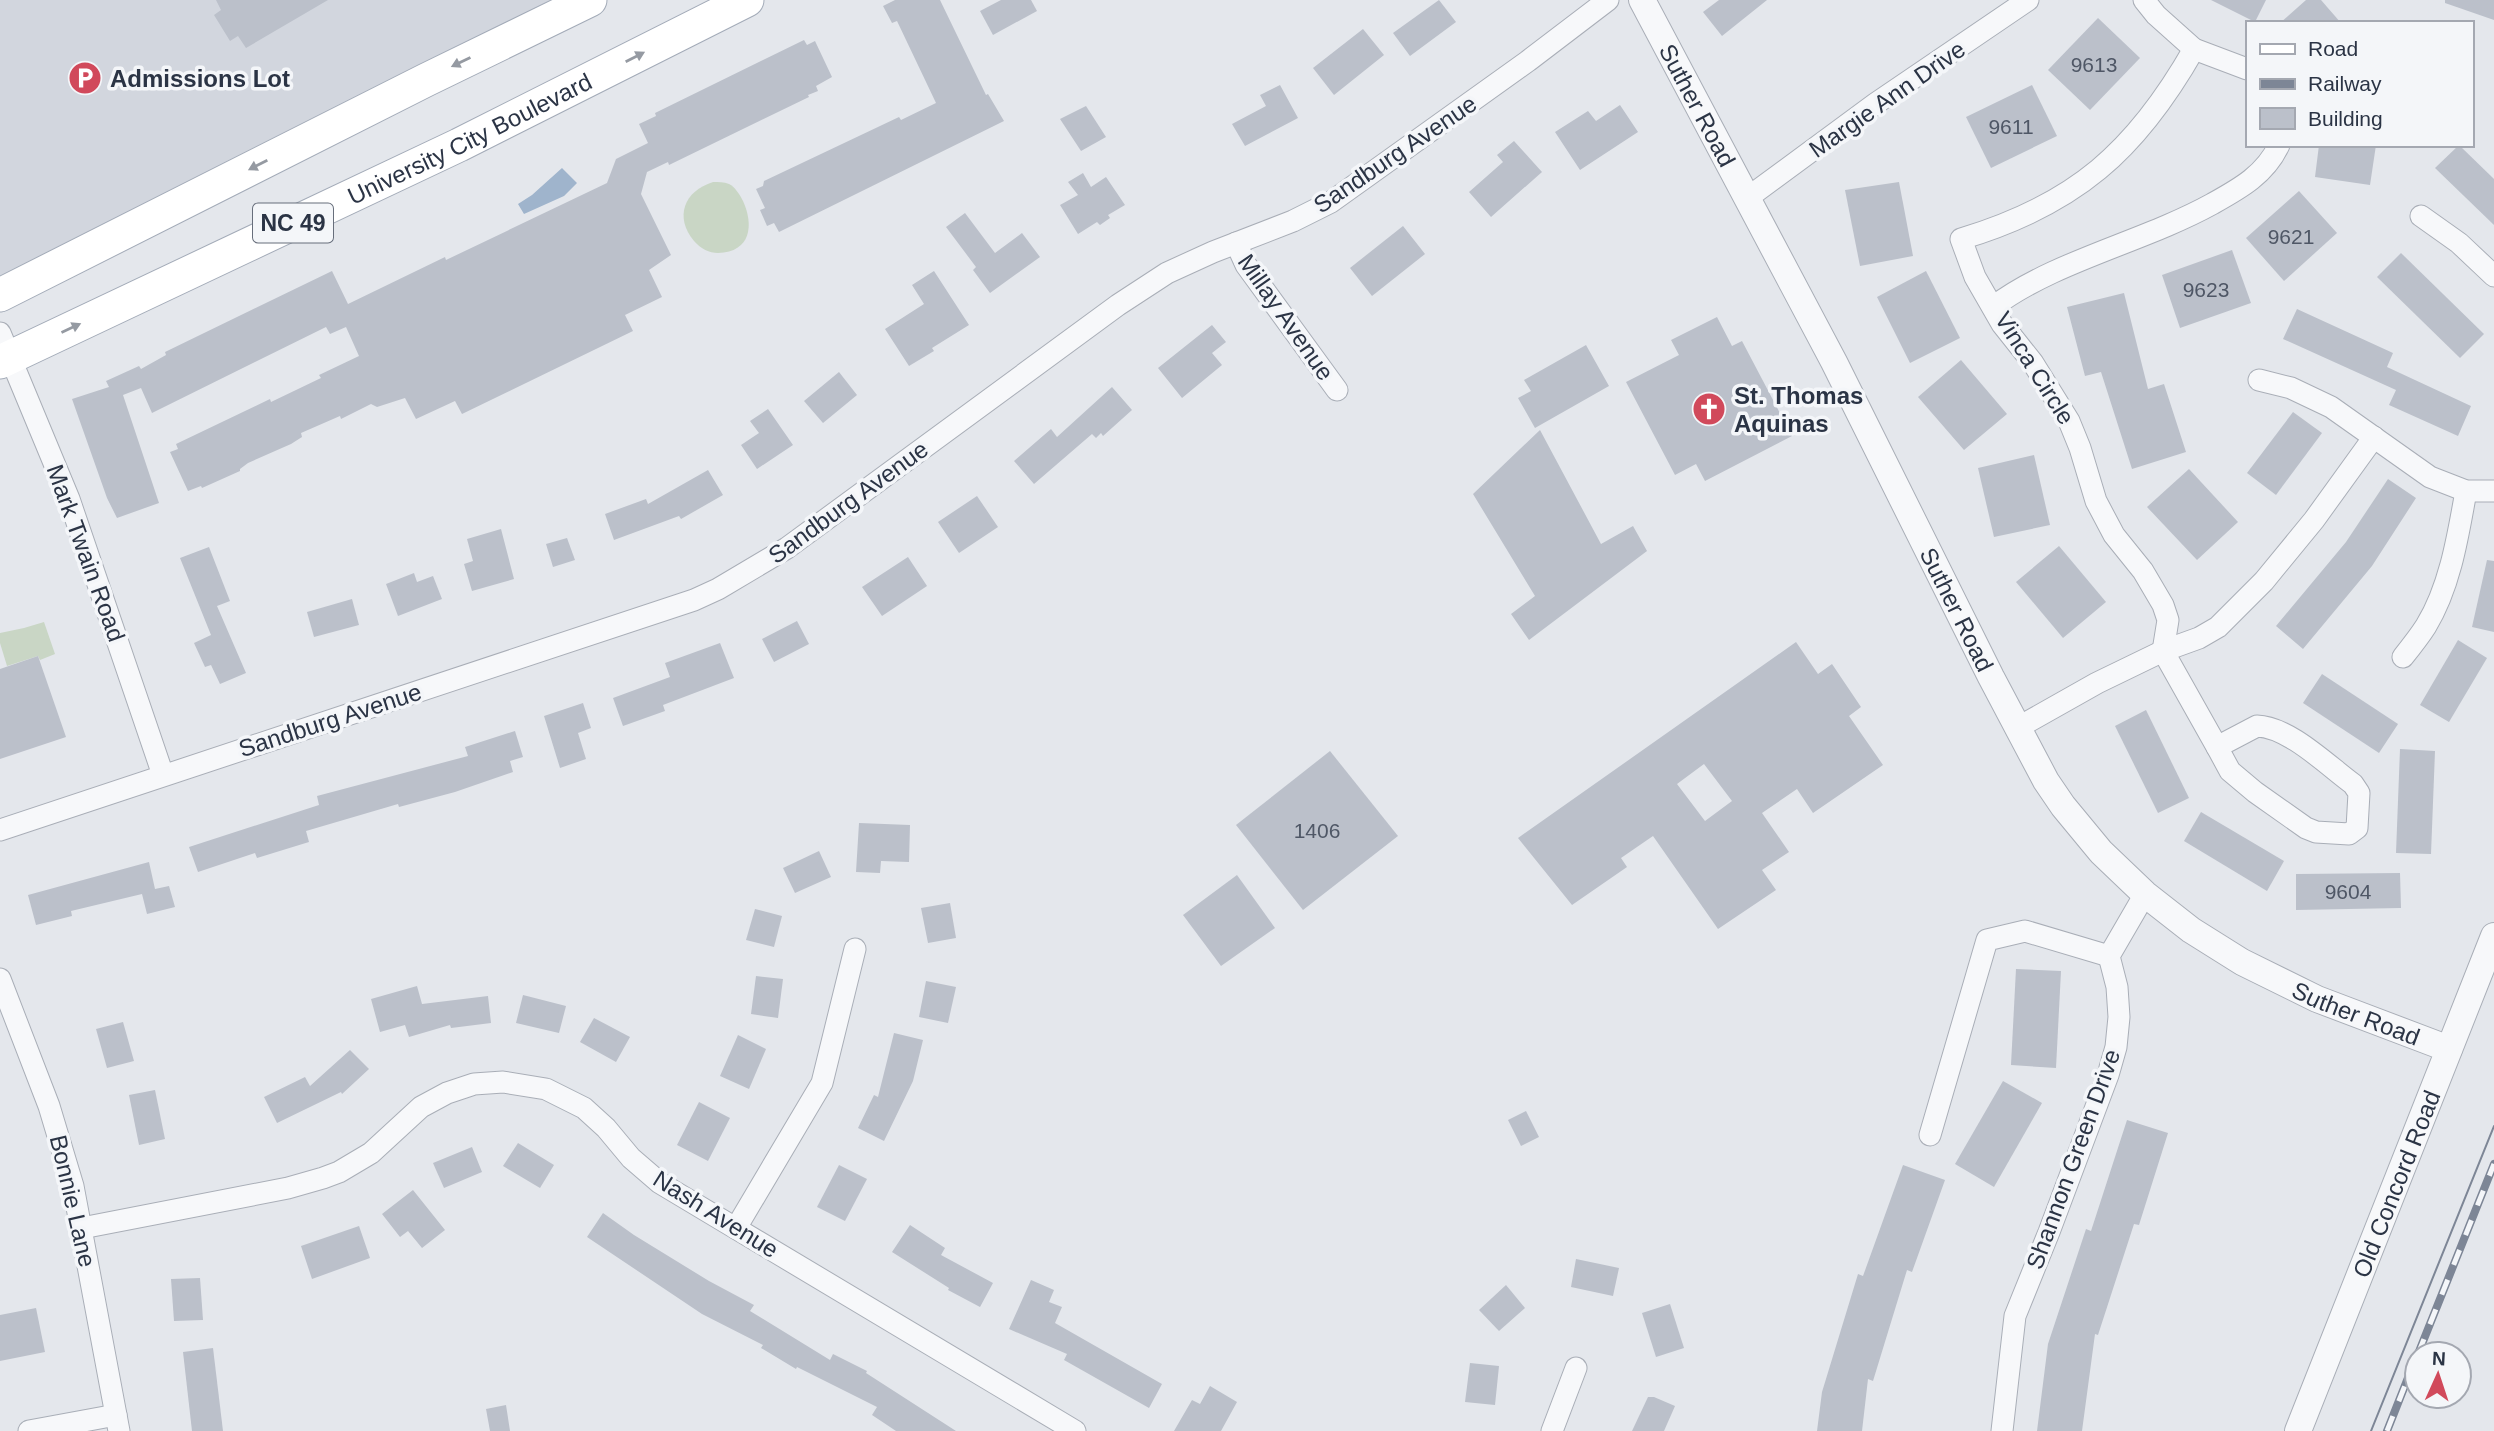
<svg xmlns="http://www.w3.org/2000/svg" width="2494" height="1431" viewBox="0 0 2494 1431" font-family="Arial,sans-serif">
  <rect width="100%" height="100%" fill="#e4e7ec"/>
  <polygon fill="#d2d6de" points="0,0 571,0 0,280"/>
  <g fill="#c9d6c5">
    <path d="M713,182C718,182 724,182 729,184C735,187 740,195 743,201C754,225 751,252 718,253C709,253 701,249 694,241C674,217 684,191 713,182Z"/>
    <polygon points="44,622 55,654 40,660 38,656 7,666 0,643 0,633 24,628"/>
  </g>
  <polygon fill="#9fb4cc" points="562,168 577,183 564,196 524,214 518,204 532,195"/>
  <g fill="#bbc0ca" fill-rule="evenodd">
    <polygon points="216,0 328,0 246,48 238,36 230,41 214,15 221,10"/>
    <polygon points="895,0 940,0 986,95 988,94 1004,121 779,232 774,223 767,226 760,210 765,208 756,189 763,186 764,181 899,117 901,120 936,103 897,21 892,23 883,6"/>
    <polygon points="1001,0 1031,0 1037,11 993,35 980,11"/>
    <polygon points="1439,0 1456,22 1410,56 1393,33"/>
    <polygon points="1719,0 1767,0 1722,36 1703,12"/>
    <polygon points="2211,0 2266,0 2255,22"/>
    <polygon points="2306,0 2321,0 2341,23 2280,23"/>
    <polygon points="2445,0 2494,0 2494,20 2445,3"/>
    <polygon points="2098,18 2140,58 2090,110 2048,70"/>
    <polygon points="1363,29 1384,55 1334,95 1313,68"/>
    <polygon points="804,40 807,45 815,41 832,77 816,86 818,91 808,95 809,97 669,165 668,162 647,172 641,194 671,255 649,270 662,297 625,315 633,331 462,414 455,401 416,419 405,398 377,407 371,404 341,419 340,416 301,433 302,437 291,444 248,463 240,469 240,471 202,488 201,486 188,491 170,452 178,449 176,444 270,399 271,402 321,378 319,375 359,356 346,327 330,334 326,327 152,413 141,388 123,395 159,503 117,518 107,498 72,399 109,387 106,381 139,366 141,369 166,355 165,352 332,271 348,304 445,257 446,260 607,183 616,159 648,143 639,124 656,116 655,113"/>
    <polygon points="1280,85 1298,118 1245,146 1232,124 1266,106 1260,95"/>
    <polygon points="2032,85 2057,136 1991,168 1966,117"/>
    <polygon points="1620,105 1638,132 1580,170 1555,132 1588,111 1596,121"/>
    <polygon points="1086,106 1106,137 1081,151 1060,119"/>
    <polygon points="1514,141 1542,172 1491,217 1469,192 1503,162 1497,155"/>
    <polygon points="2319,145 2376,145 2370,185 2315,177"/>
    <polygon points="2459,145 2494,179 2494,225 2435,168"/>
    <polygon points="1083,173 1091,187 1106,177 1125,205 1108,215 1110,218 1100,225 1097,222 1078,234 1060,205 1078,195 1068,182"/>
    <polygon points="1899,182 1913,256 1860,266 1845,190"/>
    <polygon points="2299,191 2337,233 2284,281 2246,238"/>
    <polygon points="965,213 995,253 1022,233 1040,257 990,293 973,270 976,267 946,227"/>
    <polygon points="1403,226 1425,254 1372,296 1350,268"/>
    <polygon points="2232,250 2251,303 2180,328 2162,275"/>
    <polygon points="2401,253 2484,334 2460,358 2377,277"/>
    <polygon points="934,271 969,325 932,348 934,351 909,366 885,329 924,304 912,285"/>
    <polygon points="1926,271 1960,338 1910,363 1877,297"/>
    <polygon points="2124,293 2148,389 2164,384 2186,452 2132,469 2101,372 2085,376 2067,307"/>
    <polygon points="2297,309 2393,353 2387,367 2471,406 2458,436 2389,405 2396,390 2283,339"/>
    <polygon points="1717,317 1732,346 1742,341 1792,436 1705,481 1696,464 1675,475 1626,382 1679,355 1671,340"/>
    <polygon points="1212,325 1226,342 1212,353 1222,365 1182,398 1158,368"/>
    <polygon points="1586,345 1609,386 1535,428 1518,398 1531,391 1524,380"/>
    <polygon points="1961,360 2007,414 1964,450 1918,397"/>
    <polygon points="839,372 857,395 823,423 804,401"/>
    <polygon points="1112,387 1132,410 1103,436 1101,433 1096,438 1092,434 1034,484 1014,461 1051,429 1057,437"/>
    <polygon points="768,409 793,445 757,469 741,445 759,433 750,421"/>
    <polygon points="2293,412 2322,433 2276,495 2247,473"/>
    <polygon points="1540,430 1601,544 1633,526 1647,551 1529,640 1511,614 1535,596 1473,494"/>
    <polygon points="2034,455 2050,525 1994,537 1978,468"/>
    <polygon points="2189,469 2238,522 2197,560 2147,507"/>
    <polygon points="708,470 723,495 681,519 679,516 614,540 605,514 646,499 648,504"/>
    <polygon points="2388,479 2416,498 2372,566 2303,649 2276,626 2346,542"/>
    <polygon points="977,496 998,527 959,553 938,522"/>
    <polygon points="501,529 514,579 472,591 464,564 473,561 467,539"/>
    <polygon points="567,538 575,560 553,567 546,544"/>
    <polygon points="2059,546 2106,602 2063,638 2016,582"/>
    <polygon points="209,547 230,601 217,606 246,673 220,684 211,665 205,667 194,643 211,635 180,558"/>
    <polygon points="908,557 927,586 882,616 862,587"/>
    <polygon points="2487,560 2494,561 2494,632 2472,627"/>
    <polygon points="414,573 417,582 433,576 442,599 398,616 386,584"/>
    <polygon points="352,599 359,625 314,637 307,612"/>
    <polygon points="797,621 809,644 774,662 762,639"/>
    <polygon points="2458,640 2487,658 2449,722 2420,705"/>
    <path d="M1796,642L1818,674L1832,664L1861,707L1849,716L1883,765L1813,813L1797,789L1762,813L1789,852L1762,870L1776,890L1718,929L1653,836L1621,858L1627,867L1572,905L1518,838ZM1704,764L1732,801L1705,821L1677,784Z"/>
    <polygon points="720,643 734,678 663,705 665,711 623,726 613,698 670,677 665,663"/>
    <polygon points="38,656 66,737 0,759 0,669"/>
    <polygon points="2322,674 2398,724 2379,753 2303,703"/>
    <polygon points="583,703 591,728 578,733 586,759 560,768 544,716"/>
    <polygon points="2146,710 2189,798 2158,813 2115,726"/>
    <polygon points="515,731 523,757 510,761 513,772 455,792 399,807 398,804 306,831 309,842 257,858 255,853 198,872 189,847 319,805 317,796 468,756 465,747"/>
    <polygon points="2400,749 2435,751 2431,854 2396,853"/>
    <polygon points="1330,751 1398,836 1303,910 1236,825"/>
    <polygon points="2201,812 2284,861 2267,891 2184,841"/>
    <polygon points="859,823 910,825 909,862 881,861 880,873 856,872"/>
    <polygon points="819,851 831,877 795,893 783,868"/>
    <polygon points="149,862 155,889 169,886 175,907 147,914 142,894 71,911 72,916 36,925 28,895"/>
    <polygon points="2400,873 2401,908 2296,910 2296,874"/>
    <polygon points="1237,875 1275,928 1221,966 1183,915"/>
    <polygon points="950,903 956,938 928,943 921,908"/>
    <polygon points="755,909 782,916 774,947 746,940"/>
    <polygon points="2016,969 2061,971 2056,1068 2011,1065"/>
    <polygon points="756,976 783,979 778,1018 751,1014"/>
    <polygon points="926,981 956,987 948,1023 919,1017"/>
    <polygon points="417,986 422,1004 488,996 491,1023 451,1028 450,1025 409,1037 405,1025 380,1032 371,999"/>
    <polygon points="523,995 566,1006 559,1033 516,1023"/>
    <polygon points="594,1018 630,1037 616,1062 580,1042"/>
    <polygon points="123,1022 134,1061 107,1068 96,1029"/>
    <polygon points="894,1033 923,1040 913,1081 884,1141 858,1128 874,1095 878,1097"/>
    <polygon points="738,1035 766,1049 749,1089 720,1076"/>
    <polygon points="350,1050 369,1069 342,1094 341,1092 277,1123 264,1097 305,1077 310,1086"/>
    <polygon points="2003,1081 2042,1103 1994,1187 1955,1164"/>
    <polygon points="155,1090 165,1139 139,1145 129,1095"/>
    <polygon points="699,1102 730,1118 708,1161 677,1145"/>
    <polygon points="1526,1111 1539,1137 1521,1146 1508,1120"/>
    <polygon points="2127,1120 2168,1133 2139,1225 2134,1224 2098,1335 2095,1334 2082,1431 2037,1431 2048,1344 2086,1229 2091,1231"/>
    <polygon points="518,1143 554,1165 540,1188 503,1166"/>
    <polygon points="472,1147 482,1172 444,1188 433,1163"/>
    <polygon points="839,1165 867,1179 845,1221 817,1207"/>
    <polygon points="1903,1165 1945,1180 1912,1272 1907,1270 1873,1381 1868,1379 1862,1431 1817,1431 1822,1392 1858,1274 1863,1276"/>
    <polygon points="413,1190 445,1230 422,1248 408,1231 400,1237 382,1214"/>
    <polygon points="603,1213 634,1235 709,1281 754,1305 750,1311 830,1360 833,1354 867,1371 866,1373 956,1431 896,1431 872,1415 877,1407 797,1367 796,1369 761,1348 763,1345 702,1314 587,1237"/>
    <polygon points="910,1225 945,1248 941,1255 993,1283 980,1307 948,1290 949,1288 892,1252"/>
    <polygon points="359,1226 370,1258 312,1279 301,1246"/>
    <polygon points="1576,1259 1619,1268 1613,1296 1571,1287"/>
    <polygon points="200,1278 203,1320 174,1321 171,1279"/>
    <polygon points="1031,1280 1054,1290 1049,1302 1062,1307 1055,1323 1162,1384 1149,1408 1064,1360 1067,1354 1009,1329"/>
    <polygon points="1506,1285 1525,1308 1499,1331 1479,1310"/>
    <polygon points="1670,1304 1684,1348 1656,1357 1642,1313"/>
    <polygon points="36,1308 45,1352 0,1361 0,1315"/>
    <polygon points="213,1348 223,1431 192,1431 183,1352"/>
    <polygon points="1470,1363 1499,1366 1495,1405 1465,1402"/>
    <polygon points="1210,1386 1237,1402 1221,1431 1174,1431 1192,1400 1200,1404"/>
    <polygon points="1648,1397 1654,1397 1675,1406 1664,1431 1632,1431"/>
    <polygon points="506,1405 510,1431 490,1431 486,1409"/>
  </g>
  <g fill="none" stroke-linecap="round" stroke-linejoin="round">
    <defs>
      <g id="minor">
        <polyline points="2144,0 2156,15 2194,49 2247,69"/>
        <path d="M2194,49C2136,151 2075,205 1961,239L1975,277L2002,324L2033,363L2069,421L2080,448L2096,501L2114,535L2143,571L2163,605L2168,620L2163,651L2217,747"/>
        <polyline points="1746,199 1875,104 2028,0"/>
        <polyline points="2421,216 2459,243 2494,276"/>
        <polyline points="1236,243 1246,265 1337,390"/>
        <path d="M1993,307C2054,261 2143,242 2212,204C2239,189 2265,175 2279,145"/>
        <polyline points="0,333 69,499 163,775"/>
        <polyline points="2259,380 2291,388 2331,407 2430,477 2466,491 2494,491"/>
        <path d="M2403,657C2411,647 2419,637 2426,626C2450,587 2458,536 2466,491"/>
        <path d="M2257,726C2289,727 2327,765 2353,784L2359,793L2357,828L2349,834L2316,832L2306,828L2255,792L2230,771L2217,747Z"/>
        <polyline points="2019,727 2097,683 2163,651 2199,638 2218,627 2264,581 2314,520 2374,437"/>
        <polyline points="0,830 694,600 718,589 787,548 1118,305 1167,273 1213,252 1293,221 1331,202 1528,61 1608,0"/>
        <polyline points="0,979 49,1106 73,1186 119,1431"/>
        <polyline points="1930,1135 1987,940 2025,931 2109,956"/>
        <polyline points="82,1228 288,1188 323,1178 339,1172 371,1153 421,1107 447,1093 474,1084 503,1082 546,1089 584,1108 606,1128 631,1158 660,1183 1075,1431"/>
        <polyline points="736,1228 822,1083 855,949"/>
        <polyline points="29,1431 116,1415"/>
        <polyline points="1552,1431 1576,1368"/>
        <polyline points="2002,1431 2015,1316 2049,1232 2108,1075 2116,1047 2119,1017 2117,987 2109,956 2145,894"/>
      </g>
      <g id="tertiary">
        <path id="s1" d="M1642,0L1834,362L1991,677L2046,781L2063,806L2101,852L2145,894L2191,930L2242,962L2317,999L2449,1049"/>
        <path id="s2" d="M2298,1431L2494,936"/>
      </g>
      <g id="primary">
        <polyline points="0,295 426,80 590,0"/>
        <path id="s3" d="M0,362L459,145L747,0"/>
      </g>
    </defs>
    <use href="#minor" stroke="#a9aeb7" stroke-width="23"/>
    <use href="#tertiary" stroke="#a9aeb7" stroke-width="28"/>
    <use href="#primary" stroke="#a3abb8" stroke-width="35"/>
    <use href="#minor" stroke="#f7f8fa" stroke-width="21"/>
    <use href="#tertiary" stroke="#f7f8fa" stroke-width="26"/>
    <use href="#primary" stroke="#fff" stroke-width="33"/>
    <polyline stroke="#7d8696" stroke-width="2" points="2371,1431 2494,1126"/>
    <defs>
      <g id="rail">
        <polyline points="2418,1354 2494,1164"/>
        <polyline points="2387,1431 2417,1355"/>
      </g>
    </defs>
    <use href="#rail" stroke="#7d8696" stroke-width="8"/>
    <use href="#rail" stroke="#f4f6f9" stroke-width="5" stroke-dasharray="16" stroke-linecap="butt"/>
  </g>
  <defs><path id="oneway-solid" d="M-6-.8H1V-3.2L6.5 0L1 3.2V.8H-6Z" transform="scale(1.75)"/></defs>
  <g fill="#959aa2">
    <use href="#oneway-solid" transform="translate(635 57) rotate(-27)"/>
    <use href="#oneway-solid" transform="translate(461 62) rotate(154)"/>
    <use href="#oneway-solid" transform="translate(258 165) rotate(153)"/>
    <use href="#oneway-solid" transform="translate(71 328) rotate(-25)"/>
  </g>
  <defs>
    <symbol id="parking-disc" viewBox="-11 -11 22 22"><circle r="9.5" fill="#d1495b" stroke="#f4f6f9"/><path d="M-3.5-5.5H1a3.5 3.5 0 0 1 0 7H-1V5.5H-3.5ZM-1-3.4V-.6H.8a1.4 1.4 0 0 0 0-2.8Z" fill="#fff"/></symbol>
    <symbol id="church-disc" viewBox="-11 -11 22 22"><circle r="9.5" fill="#d1495b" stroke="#f4f6f9"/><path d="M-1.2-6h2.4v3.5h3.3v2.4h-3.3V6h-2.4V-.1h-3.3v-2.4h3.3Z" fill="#fff"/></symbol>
  </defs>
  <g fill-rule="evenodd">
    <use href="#parking-disc" x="66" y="59" width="38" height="38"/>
    <use href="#church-disc" x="1690" y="390" width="38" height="38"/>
  </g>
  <g text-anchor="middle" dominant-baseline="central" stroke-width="7" stroke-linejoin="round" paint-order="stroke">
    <g font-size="21" fill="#4f5766">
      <text x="2094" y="64">9613</text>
      <text x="2011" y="126">9611</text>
      <text x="2291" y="236">9621</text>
      <text x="2206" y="289">9623</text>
      <text x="1317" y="830">1406</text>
      <text x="2348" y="891">9604</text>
    </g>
    <rect fill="#f4f6f9" stroke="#676e7b" stroke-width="2" x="253" y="203.5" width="80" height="39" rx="5"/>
    <g font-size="23" font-weight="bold" fill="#2b3445">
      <text x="293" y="223">NC 49</text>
    </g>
    <g font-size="24" font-weight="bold" fill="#2b3445" stroke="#f4f6f9" text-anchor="start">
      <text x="110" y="78">Admissions Lot</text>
      <text x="1734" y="395">St. Thomas<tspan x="1734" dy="28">Aquinas</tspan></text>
    </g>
    <g font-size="24" fill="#2b3445" stroke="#f4f6f9">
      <text transform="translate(1887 99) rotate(-35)">Margie Ann Drive</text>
      <text stroke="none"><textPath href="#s1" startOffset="119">Suther Road</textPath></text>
      <text stroke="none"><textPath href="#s3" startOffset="520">University City Boulevard</textPath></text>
      <text transform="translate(1395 154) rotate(-34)">Sandburg Avenue</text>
      <text transform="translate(1286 317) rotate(55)">Millay Avenue</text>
      <text transform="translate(2035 368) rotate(58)">Vinca Circle</text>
      <text transform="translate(848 502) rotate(-36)">Sandburg Avenue</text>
      <text transform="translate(86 553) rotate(70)">Mark Twain Road</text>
      <text stroke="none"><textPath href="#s1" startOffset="686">Suther Road</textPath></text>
      <text transform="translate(330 720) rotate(-18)">Sandburg Avenue</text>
      <text stroke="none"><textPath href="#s1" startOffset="1274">Suther Road</textPath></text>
      <text transform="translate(2073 1159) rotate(-70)">Shannon Green Drive</text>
      <text stroke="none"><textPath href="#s2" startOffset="266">Old Concord Road</textPath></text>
      <text transform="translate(73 1201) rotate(77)">Bonnie Lane</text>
      <text transform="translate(716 1214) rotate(32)">Nash Avenue</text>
    </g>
  </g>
  <rect x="2246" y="21" width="228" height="126" fill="#f4f6f9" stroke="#a4a8b1" stroke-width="2"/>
  <rect x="2260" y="44" width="35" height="10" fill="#ffffff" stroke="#a4a8b1" stroke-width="2"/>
  <text x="2308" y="56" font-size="21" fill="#2b3445">Road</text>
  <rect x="2260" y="79" width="35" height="10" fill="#7d8696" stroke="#a4a8b1" stroke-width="2"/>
  <text x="2308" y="91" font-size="21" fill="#2b3445">Railway</text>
  <rect x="2260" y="108" width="35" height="21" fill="#bbc0ca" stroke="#a4a8b1" stroke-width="2"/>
  <text x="2308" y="126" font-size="21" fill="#2b3445">Building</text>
  <g transform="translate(2438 1375) rotate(3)"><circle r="33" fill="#f4f6f9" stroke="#a4a8b1" stroke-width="2"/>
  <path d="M0-5L12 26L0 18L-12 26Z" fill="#d1495b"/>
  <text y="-10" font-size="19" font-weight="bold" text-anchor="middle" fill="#2b3445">N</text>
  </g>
</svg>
